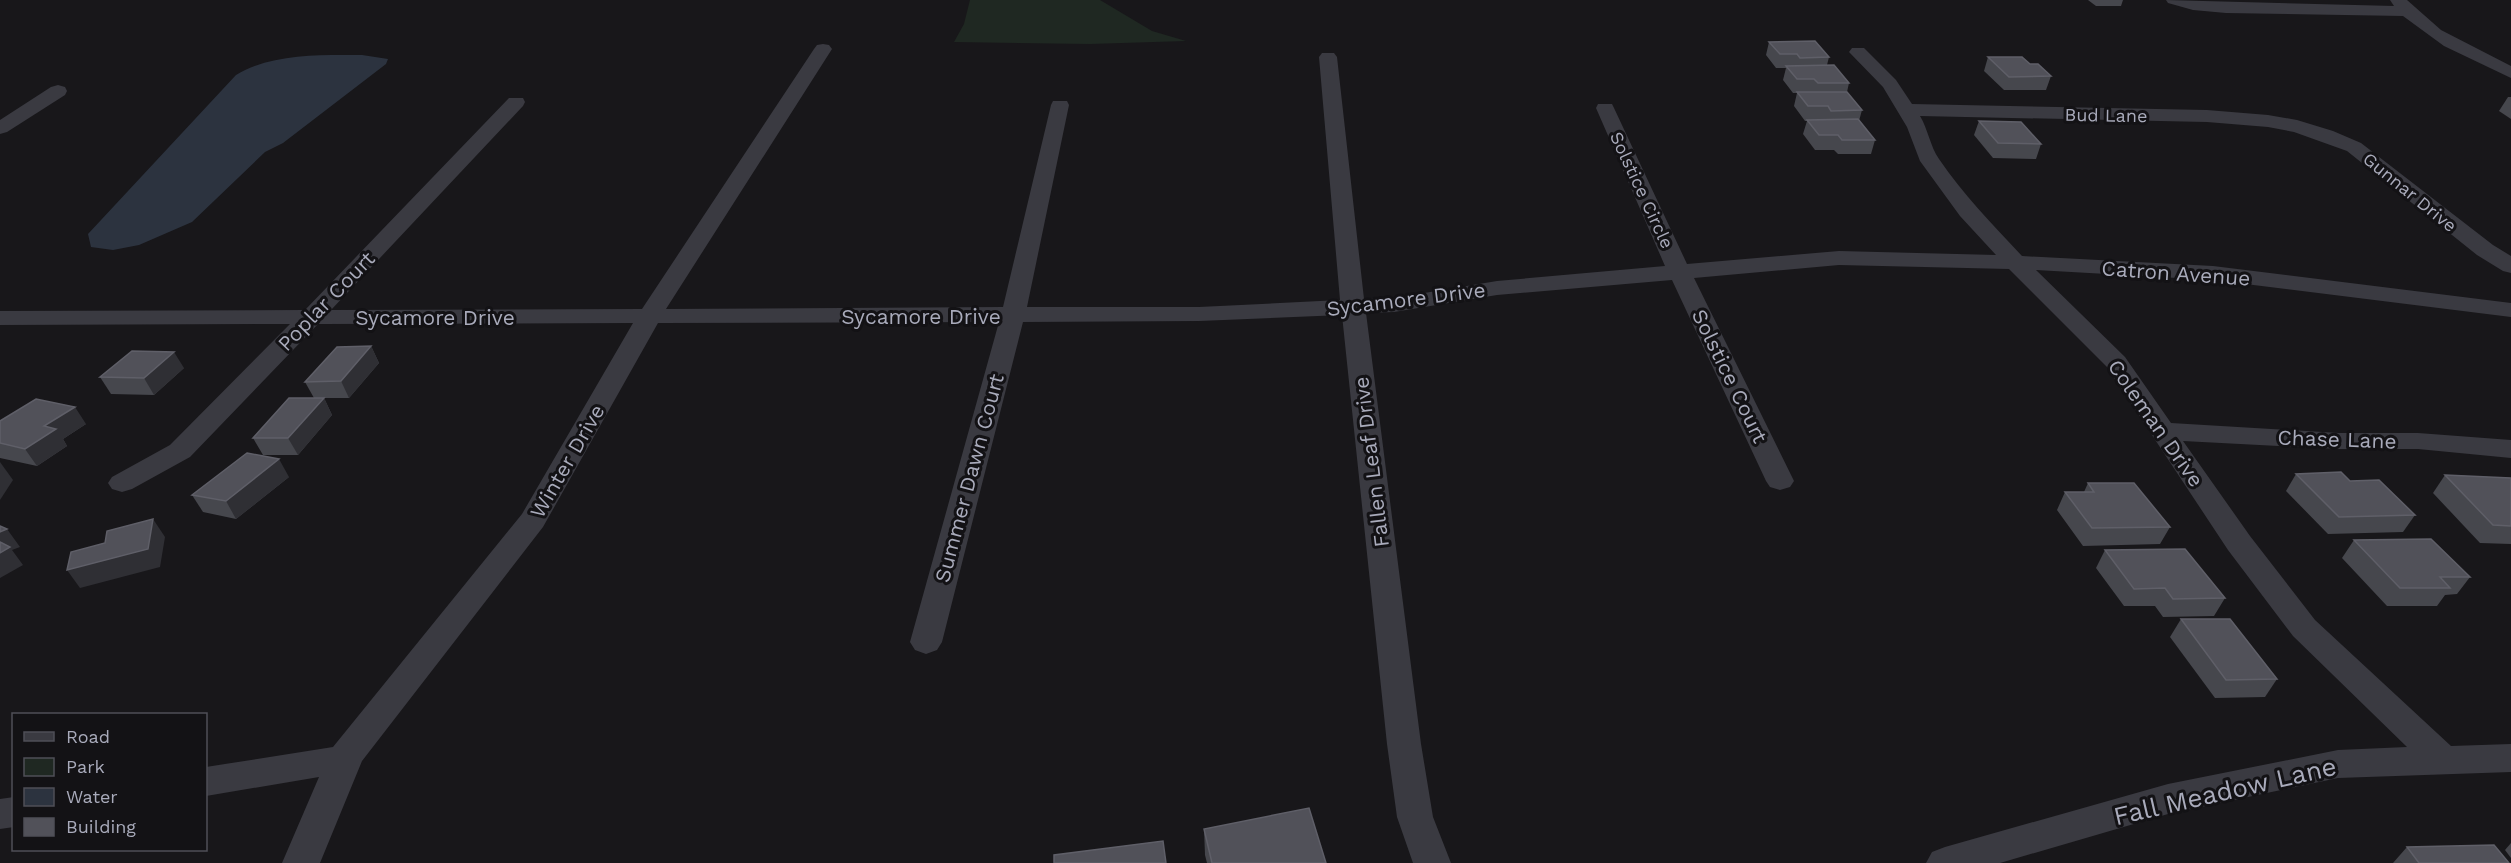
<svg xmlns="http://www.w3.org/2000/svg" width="2511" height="863" viewBox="0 0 2511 863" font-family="'Work Sans',sans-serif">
  <rect width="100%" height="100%" fill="#18171a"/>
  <polygon fill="#1f2822" points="970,0 1100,0 1152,31 1186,41 1090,44 954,42 964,24"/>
  <path fill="#2c333f" d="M362,55L388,59L386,64L283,143L265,152L192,222L139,245L113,250L91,247L88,234L236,75C272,53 321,55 362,55Z"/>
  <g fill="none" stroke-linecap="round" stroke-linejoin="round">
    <g fill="#3a3a41" fill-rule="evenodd">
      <polygon points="2166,0 2394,6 2390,0 2407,0 2441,30 2511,66 2511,78 2444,46 2403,16 2226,13 2193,10 2168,3"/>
      <path d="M823,44L829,45L832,49L666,309L1003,307L1051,105L1053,101H1067L1069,105L1027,307H1199L1340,300L1319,57L1322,53H1334L1337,57L1364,299L1394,298L1497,281L1665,266L1596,108L1598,104H1612L1614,108L1687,264L1839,251L1996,255L1960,216L1920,161L1907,127L1883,87L1849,52L1852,48H1864L1896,80L1912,104L2207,110L2268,115L2297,120L2333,131L2361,143L2493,245L2511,256V273L2503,271L2477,255L2347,151L2294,132L2268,127L2207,122L1920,116C1928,129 1930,146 1939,159C1963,194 1992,224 2022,256L2213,266L2511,303V317L2213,280L2036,270L2125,357L2171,423L2339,433H2418L2511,440V458L2418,449H2339L2183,441L2250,536L2315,620L2451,746L2511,744V772L2338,778L2168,814L2000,863H1926L1932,852L1945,847L2168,784L2338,750L2407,747L2293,636L2228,550L2107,367L2009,269L1839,265L1694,278L1794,481L1790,487L1780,490L1770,487L1766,481L1672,280L1497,295L1394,312L1366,313L1421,744L1433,817L1451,863H1413L1397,817L1387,744L1342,315L1199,321L1023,322L942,642L937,650L926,654L915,650L910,642L999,322L658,323L543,527L362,761L320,863H282L319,777L206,796V767L333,747L522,514L633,323L318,324L190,457L132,489L122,492L112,489L108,483L112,477L170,445L290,324L0,325V311L305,310L509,98H523L525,102L523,106L331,310L642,309L814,49L817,45Z"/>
      <polygon points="58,85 65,87 67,91 65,95 7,132 0,134 0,120 51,87"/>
      <polygon points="14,797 14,827 0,829 0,799"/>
    </g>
  </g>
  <g fill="#46474d">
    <polygon points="2088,0 2123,0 2121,6 2096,6"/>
    <polygon points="1769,42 1829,57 1827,65 1849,83 1847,92 1862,110 1859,121 1875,140 1871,154 1838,154 1834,150 1815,150 1803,134 1807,121 1805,121 1794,106 1797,93 1793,93 1783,80 1786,68 1776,68 1766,55"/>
    <polygon points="1988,57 2030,64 2051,76 2046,90 2004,90 1984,71"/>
    <polygon points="2508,97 2511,97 2511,119 2499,111"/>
    <polygon points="1979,121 2041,144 2036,159 1993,158 1974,135"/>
    <polygon points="371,346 379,363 349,398 324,398 332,415 298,455 263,455 253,438 314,398 305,382"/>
    <polygon points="184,368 154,395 111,394 100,377"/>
    <polygon points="0,421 86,424 63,439 67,446 37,466 0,458"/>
    <polygon points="2296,474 2350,481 2415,515 2403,532 2328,534 2286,491"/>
    <polygon points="2445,475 2511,478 2511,544 2480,543 2433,493"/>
    <polygon points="289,477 236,519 203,512 192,495"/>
    <polygon points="2088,483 2170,527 2160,544 2083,546 2057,510 2065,492 2084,492"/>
    <polygon points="2354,540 2470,577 2457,594 2445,595 2437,606 2387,606 2342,558"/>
    <polygon points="2105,550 2225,598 2214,616 2163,617 2155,606 2124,606 2096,568"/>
    <polygon points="2181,619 2277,679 2265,697 2215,698 2170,637"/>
    <polygon points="1204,829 1326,863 1207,863 1205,855"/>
    <polygon points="2511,843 2511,858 2505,850"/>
    <polygon points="2407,847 2509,863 2393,863"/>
  </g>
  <g fill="#2f2f34">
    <polygon points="371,346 379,363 349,398 341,381"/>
    <polygon points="174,352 184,368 154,395 144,378"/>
    <polygon points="324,398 332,415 298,455 288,438"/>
    <polygon points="75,407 86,424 63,439 67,446 37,466 25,449 44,426"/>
    <polygon points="279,459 289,477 236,519 226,501"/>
    <polygon points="0,462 13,480 0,500"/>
    <polygon points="153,519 165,537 160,567 80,588 67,570"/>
    <polygon points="7,529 20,547 12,550 23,565 0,578 0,532"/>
  </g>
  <g fill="#515159" stroke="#5f5f68" stroke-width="1.5">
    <polygon points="1815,41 1829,57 1800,58 1797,54 1780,54 1769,42"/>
    <polygon points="1988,57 2022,57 2030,64 2038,64 2051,76 2009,77"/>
    <polygon points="1834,65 1849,83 1818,83 1814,79 1797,79 1786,66"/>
    <polygon points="1797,92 1847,92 1862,110 1831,111 1828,106 1808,106"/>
    <polygon points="1858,119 1875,140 1842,140 1838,135 1819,135 1807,120"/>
    <polygon points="1979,121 2021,122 2041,144 1998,143"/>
    <polygon points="371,346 341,381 305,382 337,347"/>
    <polygon points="132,351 174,352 144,378 100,377"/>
    <polygon points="289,398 324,398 288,438 253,438"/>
    <polygon points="36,399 75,407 44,426 56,429 25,449 0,443 0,421"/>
    <polygon points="247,453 279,459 226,501 192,495"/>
    <polygon points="2341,472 2350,481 2379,480 2415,515 2339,517 2296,474"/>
    <polygon points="2445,475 2511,478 2511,526 2493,525"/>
    <polygon points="2088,483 2134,483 2170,527 2092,528 2065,492 2094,492"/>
    <polygon points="153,519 148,549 67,570 71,552 105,543 107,531"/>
    <polygon points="0,526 7,529 0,532"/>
    <polygon points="2431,539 2470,577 2440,577 2450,588 2400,588 2354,540"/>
    <polygon points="0,542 10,547 0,553"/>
    <polygon points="2185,549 2225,598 2173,599 2165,588 2134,589 2105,550"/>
    <polygon points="2181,619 2230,619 2277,679 2226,680"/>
    <polygon points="1309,808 1326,863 1212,863 1204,829"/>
    <polygon points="1163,841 1166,863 1054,863 1054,855"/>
    <polygon points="2494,845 2509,863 2419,863 2407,847"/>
  </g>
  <g text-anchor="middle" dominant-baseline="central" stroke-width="6" stroke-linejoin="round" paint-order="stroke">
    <g font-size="18" fill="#a9abbb" stroke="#131215">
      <text transform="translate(2106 115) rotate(1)">Bud Lane</text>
      <text transform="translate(1642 190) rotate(65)">Solstice Circle</text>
      <text transform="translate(2410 192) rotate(39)">Gunnar Drive</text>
    </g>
    <g font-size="21" fill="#a9abbb" stroke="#131215">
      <text transform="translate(2176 273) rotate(4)">Catron Avenue</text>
      <text transform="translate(1406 299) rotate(-7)">Sycamore Drive</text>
      <text transform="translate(326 301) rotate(-46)">Poplar Court</text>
      <text x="921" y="316">Sycamore Drive</text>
      <text x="435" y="317">Sycamore Drive</text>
      <text transform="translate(1730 376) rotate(64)">Solstice Court</text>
      <text transform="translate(2156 423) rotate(55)">Coleman Drive</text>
      <text transform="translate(2337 439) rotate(2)">Chase Lane</text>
      <text transform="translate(567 461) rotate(-60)">Winter Drive</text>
      <text transform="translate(1371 462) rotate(-97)">Fallen Leaf Drive</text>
      <text transform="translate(969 478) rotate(-75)">Summer Dawn Court</text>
    </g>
    <g font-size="26" fill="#a9abbb" stroke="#131215">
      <text transform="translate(2225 791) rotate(-13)">Fall Meadow Lane</text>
    </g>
  </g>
  <rect x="12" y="713" width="195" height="138" fill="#131215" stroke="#4f4f57" stroke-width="1.5"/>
  <rect x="24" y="732" width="30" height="9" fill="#3a3a41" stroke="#4f4f57" stroke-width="1.5"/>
  <text x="66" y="743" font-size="18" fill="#a9abbb">Road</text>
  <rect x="24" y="758" width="30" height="18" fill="#1f2822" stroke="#4f4f57" stroke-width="1.5"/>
  <text x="66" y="773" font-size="18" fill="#a9abbb">Park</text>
  <rect x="24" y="788" width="30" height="18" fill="#2c333f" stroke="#4f4f57" stroke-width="1.5"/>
  <text x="66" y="803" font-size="18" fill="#a9abbb">Water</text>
  <rect x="24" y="818" width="30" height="18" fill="#515159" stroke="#4f4f57" stroke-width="1.5"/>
  <text x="66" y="833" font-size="18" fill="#a9abbb">Building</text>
</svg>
